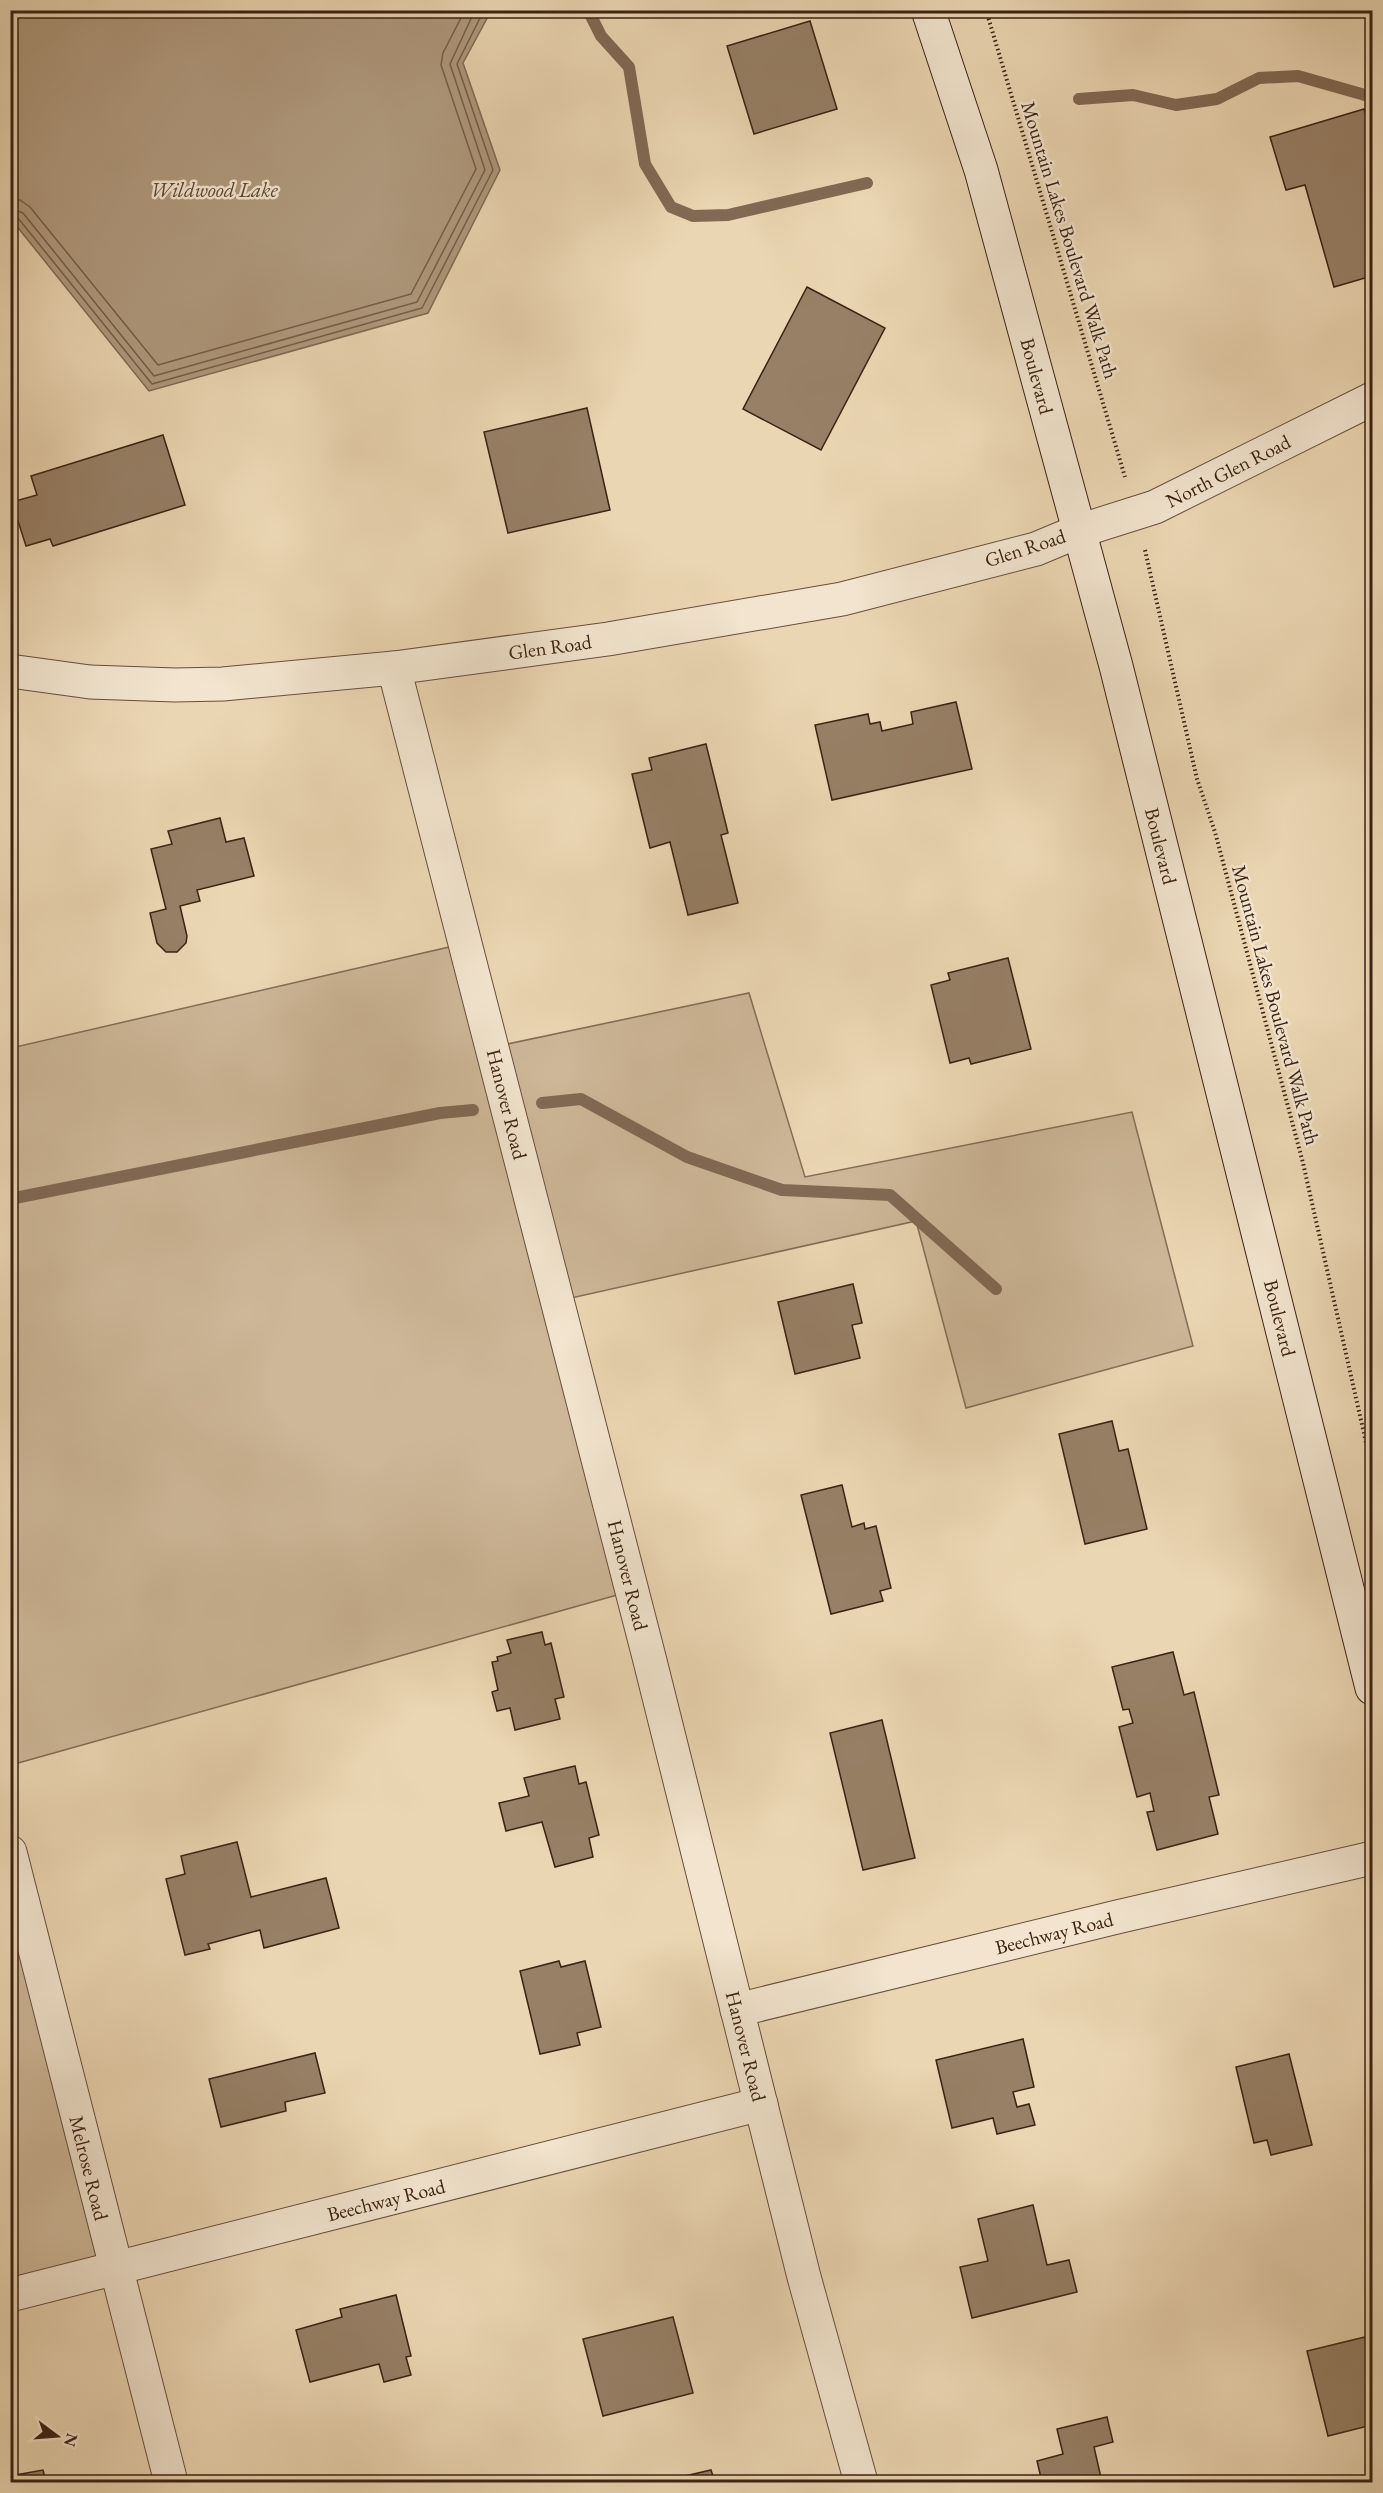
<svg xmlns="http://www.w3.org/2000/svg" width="1383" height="2493" viewBox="0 0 1383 2493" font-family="'EB Garamond',serif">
  <rect width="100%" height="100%" fill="#ebd6b3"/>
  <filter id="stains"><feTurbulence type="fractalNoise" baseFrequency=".00333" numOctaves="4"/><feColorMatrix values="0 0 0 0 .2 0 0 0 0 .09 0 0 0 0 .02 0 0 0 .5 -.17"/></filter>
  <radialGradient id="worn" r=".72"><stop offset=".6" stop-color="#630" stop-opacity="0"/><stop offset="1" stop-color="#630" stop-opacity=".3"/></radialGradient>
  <g fill="#cdb798" stroke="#846c56" stroke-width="1.5">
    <polygon points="471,942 498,1046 749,993 805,1177 1132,1112 1193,1346 966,1408 916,1221 562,1300 635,1590 11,1765 11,1048"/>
    <polygon points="10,1854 108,2268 10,2292"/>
  </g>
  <polygon fill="#af997d" stroke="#816953" stroke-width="1.5" points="11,10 491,11 463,63 500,170 428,313 149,391 11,219"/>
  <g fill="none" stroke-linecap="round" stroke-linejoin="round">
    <g stroke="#755e48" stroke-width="1.5">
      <polyline points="10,199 20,200 30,207 158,365 411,294 476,169 441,65 443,53 465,10"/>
      <polyline points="10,208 23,213 154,376 417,302 485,170 450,64 475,10"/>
      <polyline points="10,216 18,218 152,384 422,308 493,170 457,64 484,10"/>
    </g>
    <g stroke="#816953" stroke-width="12">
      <polyline points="588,10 601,36 629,67 645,164 671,207 693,216 728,215 867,183"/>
      <polyline points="1079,99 1133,95 1176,105 1217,99 1259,78 1298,76 1372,97"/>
      <polyline points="542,1103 581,1099 687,1157 782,1190 890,1195 996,1289"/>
      <polyline points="10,1199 440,1113 473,1110"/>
    </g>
  </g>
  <g fill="#978066" stroke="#3b2213" stroke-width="1.5">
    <polygon points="810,21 837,109 754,134 727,46"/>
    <polygon points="1364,109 1368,122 1372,121 1372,276 1334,287 1305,185 1286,190 1270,137"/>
    <polygon points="807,287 885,328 821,450 743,409"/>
    <polygon points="587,408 610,510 508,533 484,432"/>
    <polygon points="163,435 185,505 53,546 50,539 26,546 12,502 37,495 31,476"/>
    <polygon points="956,702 972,769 832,800 815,725 868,714 870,724 880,722 882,731 913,724 911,712"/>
    <polygon points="706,744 728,833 721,835 738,903 688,915 670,842 650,848 632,774 652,770 649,758"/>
    <polygon points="220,818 226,842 244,838 254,876 197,890 200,901 180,906 187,936 186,943 177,952 166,952 157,943 150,913 166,909 151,849 172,844 168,831"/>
    <polygon points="1008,958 1031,1049 971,1064 969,1058 950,1063 931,985 950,980 948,973"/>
    <polygon points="853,1284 862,1323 852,1325 860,1358 795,1374 778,1302"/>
    <polygon points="1112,1421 1119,1451 1128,1449 1147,1529 1085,1544 1059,1434"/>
    <polygon points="842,1485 852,1527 864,1523 865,1529 876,1526 891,1588 880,1591 883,1601 831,1614 801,1495"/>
    <polygon points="542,1632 545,1645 551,1643 564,1697 555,1699 560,1719 515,1730 510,1708 497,1711 492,1692 498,1690 492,1662 498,1661 497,1657 511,1653 507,1640"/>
    <polygon points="1173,1652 1184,1695 1194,1692 1219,1795 1209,1797 1218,1834 1157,1850 1147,1812 1154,1811 1150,1793 1137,1797 1119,1727 1133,1723 1129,1709 1123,1710 1112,1667"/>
    <polygon points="882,1720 915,1858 863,1870 830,1733"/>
    <polygon points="575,1766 579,1784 586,1782 599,1835 589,1838 593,1857 555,1867 542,1822 506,1831 499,1803 529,1796 524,1778"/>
    <polygon points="237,1842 251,1897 326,1878 339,1928 264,1948 260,1930 208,1944 210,1949 185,1955 166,1879 185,1874 181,1856"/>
    <polygon points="559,1961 561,1967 585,1961 601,2027 577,2033 580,2045 540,2054 520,1971"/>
    <polygon points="1023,2039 1034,2087 1013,2092 1017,2107 1029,2104 1035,2125 997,2134 993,2118 952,2128 936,2060"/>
    <polygon points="315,2053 325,2093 285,2102 286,2111 221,2127 209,2079"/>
    <polygon points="1289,2054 1312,2145 1271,2155 1267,2140 1254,2143 1236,2067"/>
    <polygon points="1033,2205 1047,2265 1069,2260 1077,2292 972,2318 960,2267 988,2261 978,2219"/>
    <polygon points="396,2295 411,2356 406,2357 411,2375 384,2382 379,2364 310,2382 296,2330 342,2317 340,2309"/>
    <polygon points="673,2317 693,2393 603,2416 583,2339"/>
    <polygon points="1365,2337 1372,2368 1372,2425 1328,2436 1307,2351"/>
    <polygon points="1107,2417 1113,2442 1094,2447 1102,2482 1042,2482 1037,2461 1063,2454 1057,2429"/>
    <polygon points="43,2470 46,2482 10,2482 10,2476"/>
    <polygon points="711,2470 715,2482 659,2482"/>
  </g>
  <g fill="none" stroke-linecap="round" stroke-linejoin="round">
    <defs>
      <g id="minor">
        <polyline points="394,668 649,1657 804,2277 861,2482"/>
        <polyline points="10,671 90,682 175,685 223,684 394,668 608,639 842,599 1036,549 1079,531 1155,507 1372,399"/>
        <polyline points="10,1852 171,2482"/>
        <polyline points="737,2010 1117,1917 1372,1858"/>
        <polyline points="10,2295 761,2104"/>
      </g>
      <polyline id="secondary" points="928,10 981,170 1116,666 1372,1688"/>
    </defs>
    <use href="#minor" stroke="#674f3b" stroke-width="35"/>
    <use href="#secondary" stroke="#3b2213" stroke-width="35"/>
    <g stroke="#3b2213" stroke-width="4" stroke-dasharray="1.5 3" stroke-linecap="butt">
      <polyline points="986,10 1125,477"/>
      <polyline points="1145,550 1197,779 1215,832 1303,1163 1372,1469"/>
    </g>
    <use href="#minor" stroke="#f2e4ce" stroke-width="33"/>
    <use href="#secondary" stroke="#f2e4ce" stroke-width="33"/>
  </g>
  <g text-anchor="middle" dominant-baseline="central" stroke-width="5" stroke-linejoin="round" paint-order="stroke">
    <g font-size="20" fill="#3b2213" stroke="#f2e4ce">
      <text transform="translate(1070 240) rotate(73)">Mountain Lakes Boulevard Walk Path</text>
      <text transform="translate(1037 376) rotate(75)">Boulevard</text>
      <text transform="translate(1228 471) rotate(-27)">North Glen Road</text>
      <text transform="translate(1025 548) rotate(-18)">Glen Road</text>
      <text transform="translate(550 647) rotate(-8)">Glen Road</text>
      <text transform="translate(1161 846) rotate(76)">Boulevard</text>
      <text transform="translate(1276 1005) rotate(75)">Mountain Lakes Boulevard Walk Path</text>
      <text transform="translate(507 1104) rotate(76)">Hanover Road</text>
      <text transform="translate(1280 1318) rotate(76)">Boulevard</text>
      <text transform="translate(628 1575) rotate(76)">Hanover Road</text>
      <text transform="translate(1054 1933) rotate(-14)">Beechway Road</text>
      <text transform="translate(746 2046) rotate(76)">Hanover Road</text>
      <text transform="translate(89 2168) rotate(76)">Melrose Road</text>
      <text transform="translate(386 2200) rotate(-14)">Beechway Road</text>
    </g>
    <g font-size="21" font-style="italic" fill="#5e4633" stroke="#f2e4ce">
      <text x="214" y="189">Wildwood Lake</text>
    </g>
  </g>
  <rect width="1383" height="2493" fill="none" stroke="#ebd6b3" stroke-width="36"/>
  <rect x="12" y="12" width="1359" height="2469" fill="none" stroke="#3b2213" stroke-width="3"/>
  <rect x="18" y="18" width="1347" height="2457" fill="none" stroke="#3b2213" stroke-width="1.5"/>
  <g transform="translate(57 2436) rotate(106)" stroke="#f2e4ce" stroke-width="4.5" paint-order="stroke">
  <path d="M0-4.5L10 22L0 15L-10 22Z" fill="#3b2213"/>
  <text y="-9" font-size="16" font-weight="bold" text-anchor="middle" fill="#3b2213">N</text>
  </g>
  <rect width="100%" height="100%" filter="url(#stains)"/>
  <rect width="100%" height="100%" fill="url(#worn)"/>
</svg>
